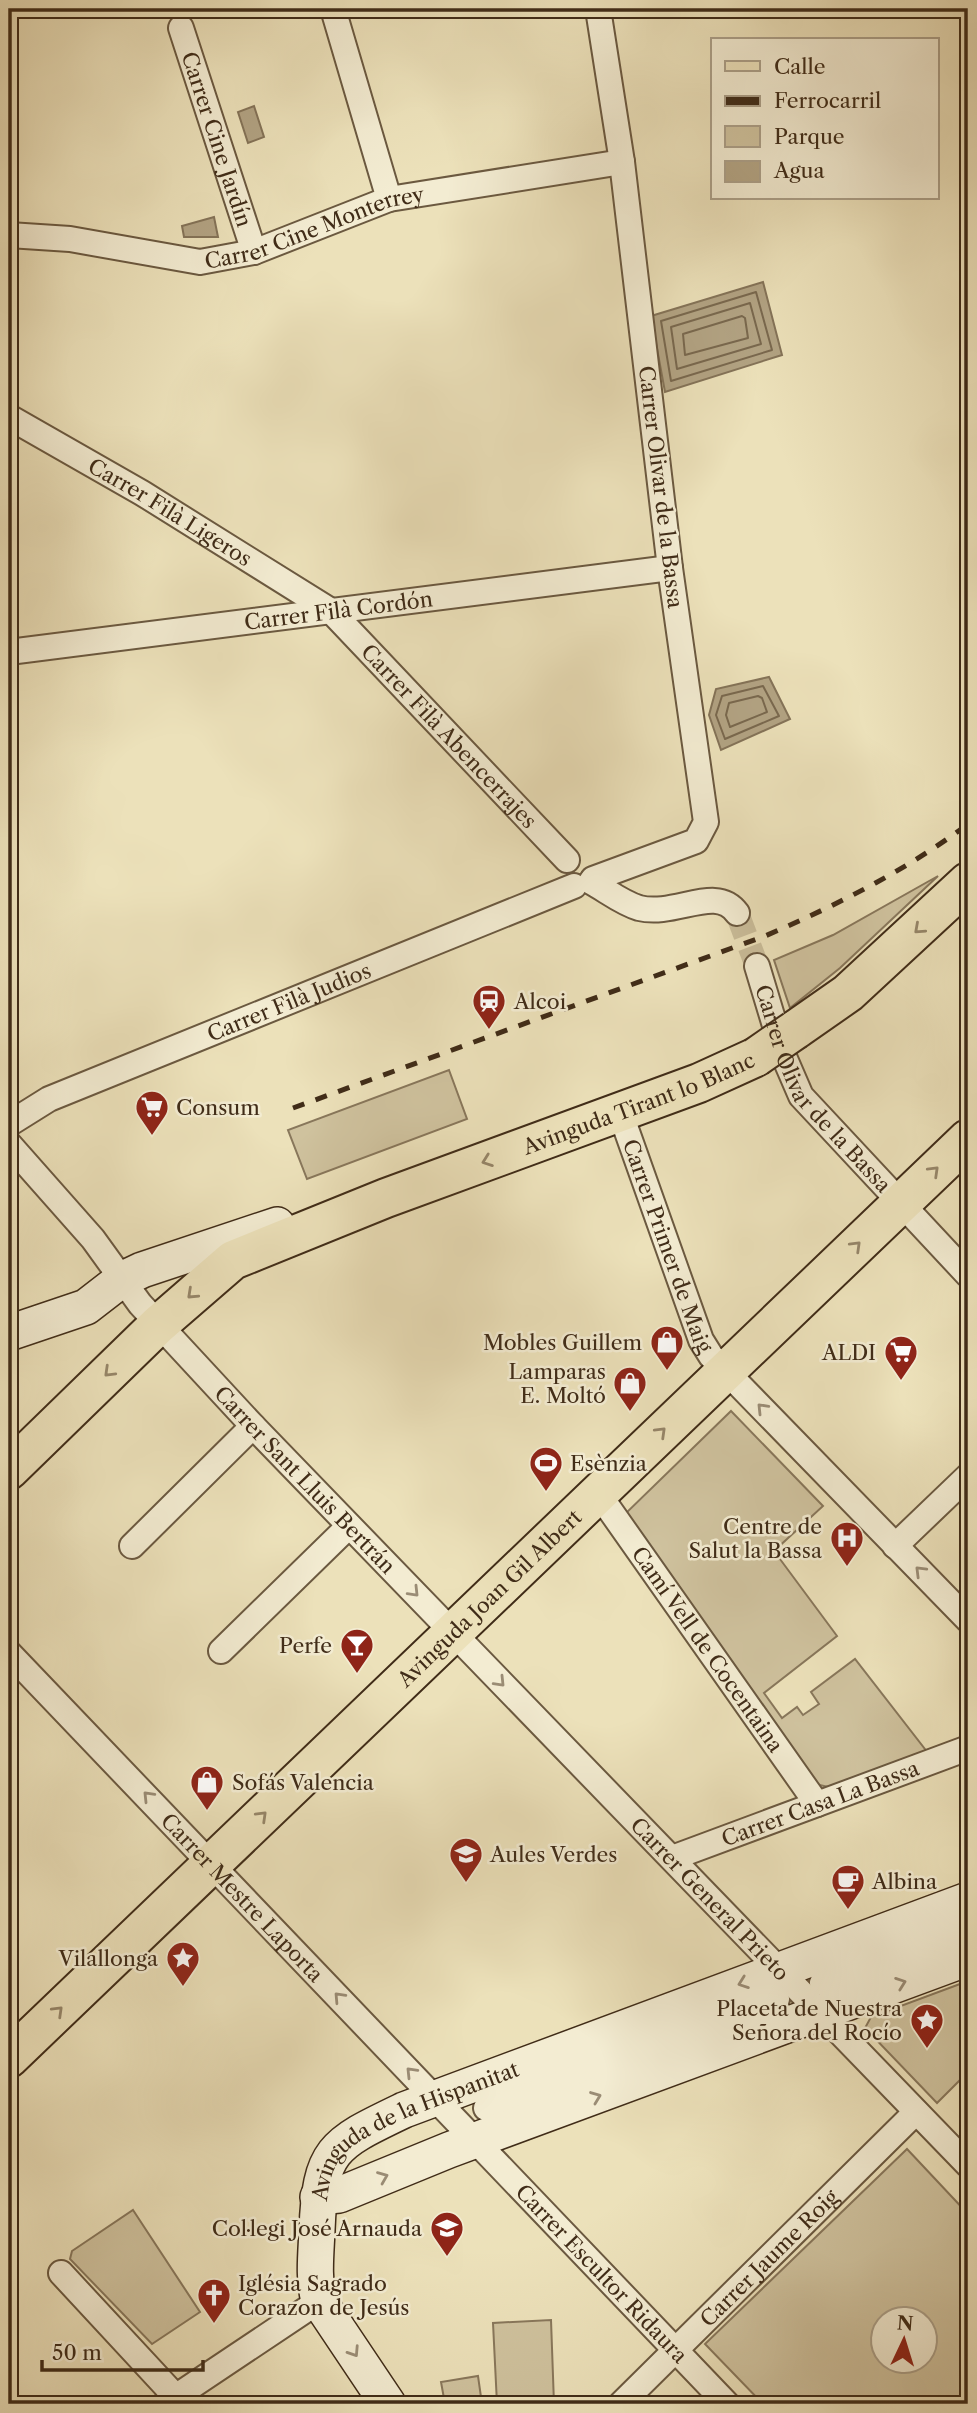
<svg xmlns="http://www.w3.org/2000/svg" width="977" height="2413" viewBox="0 0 977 2413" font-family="'Libre Caslon Text',serif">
  <rect width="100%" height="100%" fill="#ece1ba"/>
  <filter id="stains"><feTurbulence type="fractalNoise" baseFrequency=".00286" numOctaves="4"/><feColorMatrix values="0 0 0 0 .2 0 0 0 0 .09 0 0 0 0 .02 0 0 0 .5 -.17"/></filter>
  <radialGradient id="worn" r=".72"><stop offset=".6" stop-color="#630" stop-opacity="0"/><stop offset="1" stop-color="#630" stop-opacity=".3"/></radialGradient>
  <g fill="#cfc29e" stroke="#88775b" stroke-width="2" fill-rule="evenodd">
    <polygon points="938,876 840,968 790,1008 774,960 833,935"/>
    <polygon points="449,1070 467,1119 307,1179 288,1130"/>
    <polygon points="731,1411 823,1506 774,1551 837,1636 764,1693 782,1718 797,1707 803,1715 819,1704 811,1692 855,1659 928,1753 833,1788 815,1784 625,1514"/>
    <polygon points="968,1981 968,2072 937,2103 865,2028 871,2017"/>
    <path d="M907,2149L968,2214V2404H763L705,2344ZM883,2318H925V2360H883Z"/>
    <polygon points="133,2210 200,2312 152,2344 70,2259 72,2251"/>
    <polygon points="551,2320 554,2404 497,2404 493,2323"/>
    <polygon points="478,2376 482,2404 445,2404 441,2382"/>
  </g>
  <g fill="#b2a383" stroke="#847358" stroke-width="2">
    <polygon points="254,106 264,137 248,143 238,112"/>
    <polygon points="214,217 218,237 184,237 182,226"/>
    <polygon points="763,282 782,355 665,392 651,316"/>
    <polygon points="769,677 790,719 721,750 709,715 716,689"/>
  </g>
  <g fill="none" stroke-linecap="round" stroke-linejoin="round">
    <g stroke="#79684e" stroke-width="2">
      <polygon points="756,292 772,350 671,381 661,321"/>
      <polygon points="750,303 761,344 677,369 671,327"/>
      <polygon points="742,316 745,318 748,338 685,355 683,334"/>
      <polygon points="763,686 779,716 725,739 716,715 722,696"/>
      <polygon points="758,696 762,698 767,712 730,727 726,715 729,703"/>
    </g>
    <polyline stroke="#cabd9a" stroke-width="24" stroke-dasharray="24 12" stroke-linecap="butt" points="737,913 757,966"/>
    <defs>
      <g id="street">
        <polyline points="333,9 389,199"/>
        <path id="s1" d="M181,28L254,252"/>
        <path id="s2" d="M9,235L70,239L200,262L254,252L389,199L622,162"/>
        <path id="s3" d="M9,417L142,493L331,611L567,860"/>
        <path id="s4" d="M9,652L670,568"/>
        <polyline points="593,879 696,841 706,822 670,568 622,162 598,9"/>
        <path d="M591,882C606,890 622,903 639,908C676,917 716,884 737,913"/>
        <path id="s5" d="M757,966L785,1059L801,1096L968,1275"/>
        <path id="s6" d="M620,1112L701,1340L711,1356L968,1620"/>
        <path id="s7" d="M9,1124L49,1099L574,886"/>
        <path id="s8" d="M9,1144L93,1239L140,1304L253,1426L968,2165"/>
        <path id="s9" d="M598,1493L817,1804"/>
        <polyline points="132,1546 253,1426"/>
        <polyline points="895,1546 968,1476"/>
        <polyline points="221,1651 349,1526"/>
        <path id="s10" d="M9,1653L727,2404"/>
        <path id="s11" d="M672,1858L968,1748"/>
        <polyline points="822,1983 968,1930"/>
        <polyline points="486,2108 777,1999"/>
        <polyline points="61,2273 176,2397"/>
        <polyline points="165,2404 319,2301"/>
        <path id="s12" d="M621,2404L916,2112"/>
      </g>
      <g id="secondary">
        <polyline points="9,1333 86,1307 121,1280 142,1270 277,1225"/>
        <polyline points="318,2197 339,2195 449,2150 968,1958"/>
        <path id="s13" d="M388,2404L319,2301C313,2278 316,2254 317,2230C320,2149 333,2144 404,2110L968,1900"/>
      </g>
      <g id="primary">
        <polyline points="795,1030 848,993 968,882"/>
        <path id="s14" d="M9,1470L158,1325L233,1260L386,1198L699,1083L756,1057"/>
        <path id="s15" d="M9,2058L968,1139"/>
      </g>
    </defs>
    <use href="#street" stroke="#6b5940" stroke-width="28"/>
    <use href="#secondary" stroke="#402c18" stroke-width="38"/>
    <use href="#primary" stroke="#402c18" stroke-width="42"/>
    <use href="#street" stroke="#f3ecd2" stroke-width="24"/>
    <use href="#secondary" stroke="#f3ecd2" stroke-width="35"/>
    <use href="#primary" stroke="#ece1ba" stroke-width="38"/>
    <path stroke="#402c18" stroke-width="5" stroke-dasharray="12 12" stroke-linecap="butt" d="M293,1108L765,936C837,905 905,871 968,824"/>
    <defs>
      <polyline id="primary-bridge" points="756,1057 795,1030"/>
    </defs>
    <use href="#primary-bridge" stroke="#402c18" stroke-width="42" stroke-linecap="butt"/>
    <use href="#primary-bridge" stroke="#ece1ba" stroke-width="38"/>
  </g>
  <defs><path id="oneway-chevron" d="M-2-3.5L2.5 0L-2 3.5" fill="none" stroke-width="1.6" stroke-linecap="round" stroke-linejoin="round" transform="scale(1.75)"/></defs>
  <g stroke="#968669">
    <use href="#oneway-chevron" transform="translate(919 929) rotate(138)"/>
    <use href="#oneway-chevron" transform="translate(487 1161) rotate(160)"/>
    <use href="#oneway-chevron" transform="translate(934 1171) rotate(-44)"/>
    <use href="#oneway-chevron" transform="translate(856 1246) rotate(-44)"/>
    <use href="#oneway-chevron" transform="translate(192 1294) rotate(137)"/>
    <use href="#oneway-chevron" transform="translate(109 1372) rotate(136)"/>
    <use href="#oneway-chevron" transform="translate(661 1432) rotate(-44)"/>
    <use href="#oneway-chevron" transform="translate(262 1816) rotate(-44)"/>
    <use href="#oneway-chevron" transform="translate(58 2011) rotate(-44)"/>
  </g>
  <g stroke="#9a8c75">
    <use href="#oneway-chevron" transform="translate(762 1408) rotate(-134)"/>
    <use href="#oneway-chevron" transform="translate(920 1571) rotate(-135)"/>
    <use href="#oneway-chevron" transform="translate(414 1592) rotate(46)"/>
    <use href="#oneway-chevron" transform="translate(500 1682) rotate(46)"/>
    <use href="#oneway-chevron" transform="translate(148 1796) rotate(-134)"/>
    <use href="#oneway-chevron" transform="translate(743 1983) rotate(160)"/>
    <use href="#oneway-chevron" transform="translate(901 1983) rotate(-20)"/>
    <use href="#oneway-chevron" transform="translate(339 1997) rotate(-133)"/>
    <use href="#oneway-chevron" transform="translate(411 2072) rotate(-134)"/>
    <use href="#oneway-chevron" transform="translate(596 2097) rotate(-21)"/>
    <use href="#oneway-chevron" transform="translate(383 2177) rotate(-22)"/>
    <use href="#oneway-chevron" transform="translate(354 2352) rotate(57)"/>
  </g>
  <defs>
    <symbol id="station-pin" viewBox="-11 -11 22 30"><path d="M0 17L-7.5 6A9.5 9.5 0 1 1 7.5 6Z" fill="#8f2418" stroke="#f3ecd2"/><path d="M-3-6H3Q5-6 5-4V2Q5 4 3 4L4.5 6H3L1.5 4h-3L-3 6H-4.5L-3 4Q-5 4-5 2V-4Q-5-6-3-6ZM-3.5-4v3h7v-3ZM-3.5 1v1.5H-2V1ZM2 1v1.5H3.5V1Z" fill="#fff"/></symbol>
    <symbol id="supermarket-pin" viewBox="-11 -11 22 30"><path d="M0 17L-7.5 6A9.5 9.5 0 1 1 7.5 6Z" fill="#8f2418" stroke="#f3ecd2"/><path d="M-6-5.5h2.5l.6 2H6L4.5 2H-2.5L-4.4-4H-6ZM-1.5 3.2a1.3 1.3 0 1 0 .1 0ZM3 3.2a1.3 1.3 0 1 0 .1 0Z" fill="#fff"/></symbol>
    <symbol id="shop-pin" viewBox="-11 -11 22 30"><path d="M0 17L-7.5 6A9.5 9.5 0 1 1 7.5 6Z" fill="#8f2418" stroke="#f3ecd2"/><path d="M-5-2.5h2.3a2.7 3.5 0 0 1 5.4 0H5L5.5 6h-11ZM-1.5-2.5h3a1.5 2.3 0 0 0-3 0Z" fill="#fff"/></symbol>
    <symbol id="stadium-pin" viewBox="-11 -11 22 30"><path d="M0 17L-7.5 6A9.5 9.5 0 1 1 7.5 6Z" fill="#8f2418" stroke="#f3ecd2"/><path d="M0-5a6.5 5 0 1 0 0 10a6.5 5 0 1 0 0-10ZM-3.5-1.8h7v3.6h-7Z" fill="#fff"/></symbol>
    <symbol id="hospital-pin" viewBox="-11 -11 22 30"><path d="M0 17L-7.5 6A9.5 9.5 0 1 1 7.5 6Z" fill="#8f2418" stroke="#f3ecd2"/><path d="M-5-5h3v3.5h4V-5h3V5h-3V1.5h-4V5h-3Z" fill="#fff"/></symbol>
    <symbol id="bar-pin" viewBox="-11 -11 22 30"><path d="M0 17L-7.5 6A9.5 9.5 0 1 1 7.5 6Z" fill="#8f2418" stroke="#f3ecd2"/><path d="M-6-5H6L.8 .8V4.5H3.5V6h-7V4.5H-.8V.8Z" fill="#fff"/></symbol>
    <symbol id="school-pin" viewBox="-11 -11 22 30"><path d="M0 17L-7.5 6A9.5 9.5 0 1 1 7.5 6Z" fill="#8f2418" stroke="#f3ecd2"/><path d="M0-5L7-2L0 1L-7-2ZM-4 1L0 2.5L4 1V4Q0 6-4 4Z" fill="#fff"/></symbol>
    <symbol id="cafe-pin" viewBox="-11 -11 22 30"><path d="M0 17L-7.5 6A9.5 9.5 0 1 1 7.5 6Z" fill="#8f2418" stroke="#f3ecd2"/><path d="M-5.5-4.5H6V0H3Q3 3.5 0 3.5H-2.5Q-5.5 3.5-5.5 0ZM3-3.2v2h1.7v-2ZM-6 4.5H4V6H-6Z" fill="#fff"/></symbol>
    <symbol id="sight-pin" viewBox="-11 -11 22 30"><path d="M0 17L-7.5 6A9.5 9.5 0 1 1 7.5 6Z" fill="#8f2418" stroke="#f3ecd2"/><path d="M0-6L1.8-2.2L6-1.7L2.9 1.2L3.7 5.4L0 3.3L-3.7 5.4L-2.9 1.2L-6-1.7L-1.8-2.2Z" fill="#fff"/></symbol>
    <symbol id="church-pin" viewBox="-11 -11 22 30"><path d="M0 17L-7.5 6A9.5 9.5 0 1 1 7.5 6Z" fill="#8f2418" stroke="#f3ecd2"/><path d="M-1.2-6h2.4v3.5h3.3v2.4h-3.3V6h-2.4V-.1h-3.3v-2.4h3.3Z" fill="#fff"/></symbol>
  </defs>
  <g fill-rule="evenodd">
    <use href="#station-pin" x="470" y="982" width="38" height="52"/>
    <use href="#supermarket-pin" x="133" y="1088" width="38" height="52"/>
    <use href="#shop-pin" x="648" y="1323" width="38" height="52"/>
    <use href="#supermarket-pin" x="882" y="1333" width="38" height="52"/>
    <use href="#shop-pin" x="611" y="1364" width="38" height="52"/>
    <use href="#stadium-pin" x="527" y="1444" width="38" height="52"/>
    <use href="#hospital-pin" x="828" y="1519" width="38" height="52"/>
    <use href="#bar-pin" x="338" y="1626" width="38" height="52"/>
    <use href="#shop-pin" x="188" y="1763" width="38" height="52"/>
    <use href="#school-pin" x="447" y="1835" width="38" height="52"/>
    <use href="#cafe-pin" x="829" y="1862" width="38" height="52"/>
    <use href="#sight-pin" x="164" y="1939" width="38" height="52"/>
    <use href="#sight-pin" x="908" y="2001" width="38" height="52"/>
    <use href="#school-pin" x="428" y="2209" width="38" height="52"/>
    <use href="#church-pin" x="195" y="2276" width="38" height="52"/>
  </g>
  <g text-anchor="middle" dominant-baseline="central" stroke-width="5" stroke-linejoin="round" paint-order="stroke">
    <g font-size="21" fill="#402c18" stroke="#f3ecd2">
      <text stroke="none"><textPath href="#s1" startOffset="117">Carrer Cine Jardín</textPath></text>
      <text stroke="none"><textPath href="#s2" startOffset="313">Carrer Cine Monterrey</textPath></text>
      <text transform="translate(661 487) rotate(83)">Carrer Olivar de la Bassa</text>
      <text stroke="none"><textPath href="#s3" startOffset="187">Carrer Filà Ligeros</textPath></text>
      <text stroke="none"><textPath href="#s4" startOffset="332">Carrer Filà Cordón</textPath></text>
      <text stroke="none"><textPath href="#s3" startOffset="548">Carrer Filà Abencerrajes</textPath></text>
      <text stroke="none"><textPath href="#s7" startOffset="306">Carrer Filà Judios</textPath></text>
      <text stroke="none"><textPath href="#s5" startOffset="142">Carrer Olivar de la Bassa</textPath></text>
      <text stroke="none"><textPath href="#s14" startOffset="742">Avinguda Tirant lo Blanc</textPath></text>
      <text stroke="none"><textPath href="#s6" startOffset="142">Carrer Primer de Maig</textPath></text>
      <text stroke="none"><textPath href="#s8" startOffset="448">Carrer Sant Lluis Bertrán</textPath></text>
      <text stroke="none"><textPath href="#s15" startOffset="665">Avinguda Joan Gil Albert</textPath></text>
      <text stroke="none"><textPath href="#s9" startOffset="191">Camí Vell de Cocentaina</textPath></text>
      <text stroke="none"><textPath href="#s11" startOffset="158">Carrer Casa La Bassa</textPath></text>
      <text stroke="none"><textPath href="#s10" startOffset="338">Carrer Mestre Laporta</textPath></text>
      <text stroke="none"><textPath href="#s8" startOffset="1031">Carrer General Prieto</textPath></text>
      <text stroke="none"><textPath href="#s13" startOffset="352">Avinguda de la Hispanitat</textPath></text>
      <text stroke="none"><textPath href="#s12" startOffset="208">Carrer Jaume Roig</textPath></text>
      <text stroke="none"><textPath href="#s10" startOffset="858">Carrer Escultor Ridaura</textPath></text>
    </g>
    <g font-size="21" fill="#402c18" stroke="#f3ecd2" text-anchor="end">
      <text x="514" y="1001" text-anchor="start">Alcoi</text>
      <text x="176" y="1107" text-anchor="start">Consum</text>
      <text x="642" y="1342">Mobles Guillem</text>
      <text x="876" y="1352">ALDI</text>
      <text x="606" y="1371">Lamparas<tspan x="606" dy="24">E. Moltó</tspan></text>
      <text x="570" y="1463" text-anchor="start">Esènzia</text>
      <text x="822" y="1526">Centre de<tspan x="822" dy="24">Salut la Bassa</tspan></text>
      <text x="332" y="1645">Perfe</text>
      <text x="232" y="1782" text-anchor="start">Sofás Valencia</text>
      <text x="490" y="1854" text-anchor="start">Aules Verdes</text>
      <text x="872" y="1881" text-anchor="start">Albina</text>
      <text x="158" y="1958">Vilallonga</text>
      <text x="902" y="2008">Placeta de Nuestra<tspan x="902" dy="24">Señora del Rocío</tspan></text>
      <text x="422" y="2228">Col·legi José Arnauda</text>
      <text x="238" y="2283" text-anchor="start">Iglésia Sagrado<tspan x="238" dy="24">Corazon de Jesús</tspan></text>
    </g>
  </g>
  <rect width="977" height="2413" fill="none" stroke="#ece1ba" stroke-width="35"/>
  <rect x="10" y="10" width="956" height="2392" fill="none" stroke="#402c18" stroke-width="3.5"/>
  <rect x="18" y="18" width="942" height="2378" fill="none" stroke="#402c18" stroke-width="2"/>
  <rect x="711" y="38" width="228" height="161" fill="#f3ecd2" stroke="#ab9f88" stroke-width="2"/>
  <rect x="725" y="61" width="35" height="10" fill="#ece1ba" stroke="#ab9f88" stroke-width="2"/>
  <text x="774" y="74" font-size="21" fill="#402c18">Calle</text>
  <rect x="725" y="96" width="35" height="10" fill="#402c18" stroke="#ab9f88" stroke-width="2"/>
  <text x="774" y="108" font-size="21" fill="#402c18">Ferrocarril</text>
  <rect x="725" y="126" width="35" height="21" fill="#cfc29e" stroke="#ab9f88" stroke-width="2"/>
  <text x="774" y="144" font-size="21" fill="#402c18">Parque</text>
  <rect x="725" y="161" width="35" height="21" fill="#b2a383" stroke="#ab9f88" stroke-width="2"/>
  <text x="774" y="178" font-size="21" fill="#402c18">Agua</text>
  <g transform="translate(904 2340) rotate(4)"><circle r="33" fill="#f3ecd2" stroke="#ab9f88" stroke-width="2"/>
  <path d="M0-5L12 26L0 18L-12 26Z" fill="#8f2418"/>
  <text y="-10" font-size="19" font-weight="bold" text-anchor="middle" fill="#402c18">N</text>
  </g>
  <path d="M42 2360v10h161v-10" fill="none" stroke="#402c18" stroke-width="3.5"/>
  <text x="52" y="2360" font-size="21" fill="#402c18" stroke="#f3ecd2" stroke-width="5" paint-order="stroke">50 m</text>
  <rect width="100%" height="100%" filter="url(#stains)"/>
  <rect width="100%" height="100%" fill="url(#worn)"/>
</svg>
